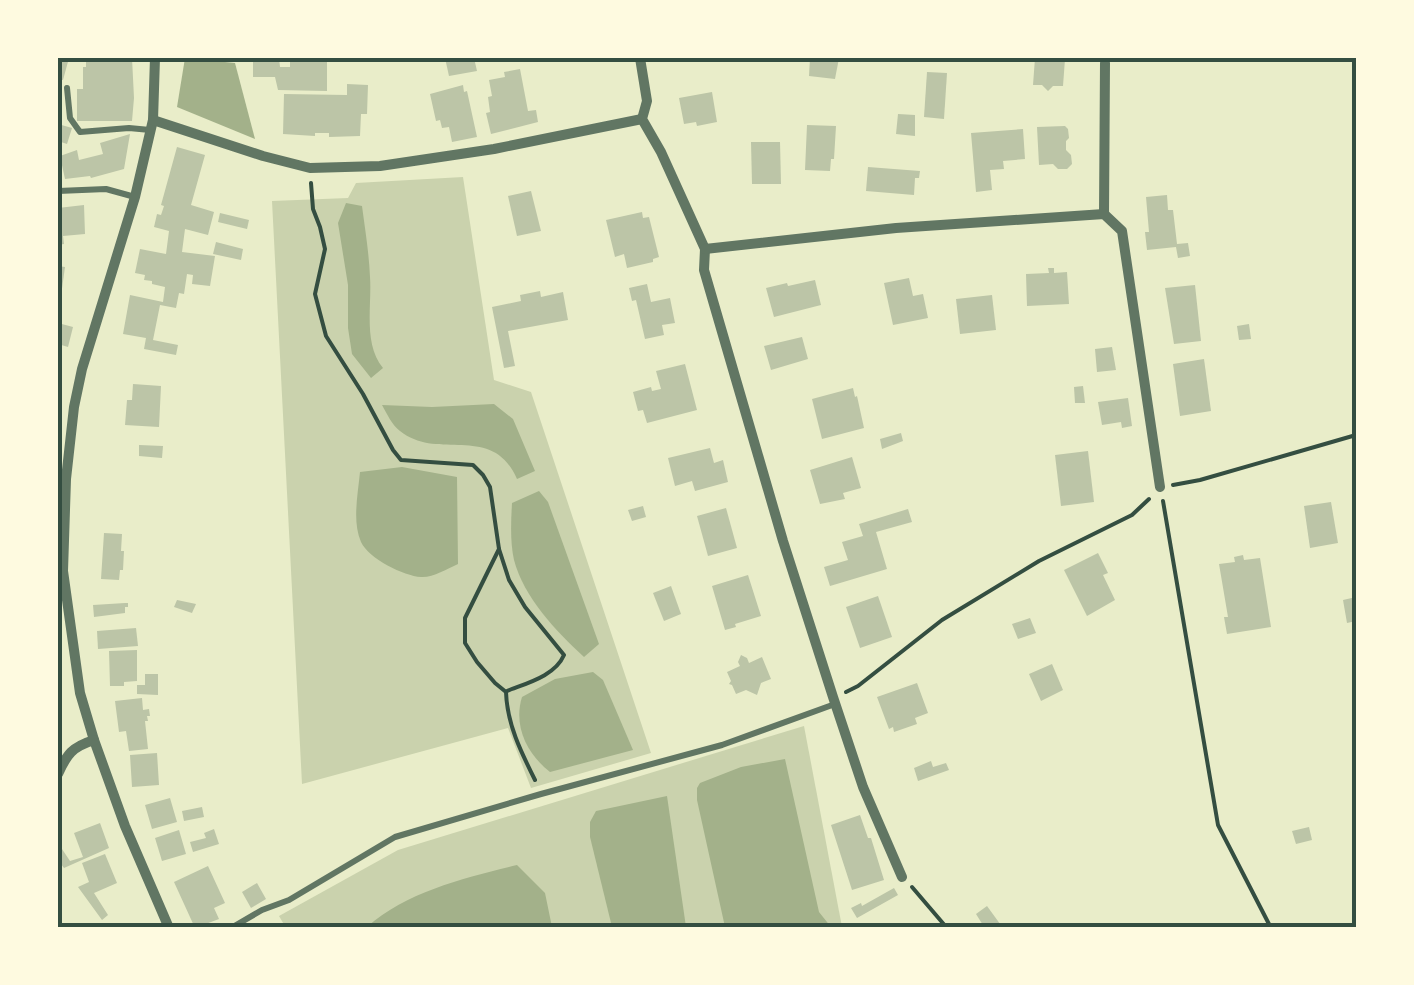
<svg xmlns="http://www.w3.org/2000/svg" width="1414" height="985" viewBox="0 0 1414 985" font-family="Figtree,sans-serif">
  <rect width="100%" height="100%" fill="#e9edc9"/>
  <g fill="#cad2ad">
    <polygon points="463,177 494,380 531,392 651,753 531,788 508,728 302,784 272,201 348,198 356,183"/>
    <polygon points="804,726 842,927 286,928 279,916 398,850"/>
  </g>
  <g fill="#a3b18a">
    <polygon points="185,58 235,63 255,139 177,107"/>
    <path d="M346,203L362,206C365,229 369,253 370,277C372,306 363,344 383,368L371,378L352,354L348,328V285L338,223Z"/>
    <path d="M494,404L513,419L535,471L517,479C492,422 439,462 400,431C392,425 387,414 382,405L432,407Z"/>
    <path d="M402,467L457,477L458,564C447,569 432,578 421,577C404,576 369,559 361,542C352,521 358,494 360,472Z"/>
    <path d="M539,491L548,502L599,644L584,657C556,631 524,598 514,560C510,542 511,521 512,503Z"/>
    <path d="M593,672L603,680L633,750L550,772C527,754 513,726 522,697L555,679Z"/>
    <polygon points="785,759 819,912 831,927 725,927 697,800 697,788 700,783 741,767"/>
    <polygon points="667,796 686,927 612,927 590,837 590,822 596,811"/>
    <path d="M517,865L545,893L552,927H367C408,891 465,878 517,865Z"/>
  </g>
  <g fill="#bcc5a7">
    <polygon points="58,58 69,58 63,80 58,79"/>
    <polygon points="86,58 132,58 134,98 132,121 77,121 77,89 83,89 83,67 86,67"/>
    <polygon points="253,58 279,58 280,67 290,67 290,58 327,58 327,91 278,90 275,77 253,77"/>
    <polygon points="445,58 474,58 477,71 449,76"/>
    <polygon points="810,58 839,58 835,79 809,76"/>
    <polygon points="1035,58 1065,59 1063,86 1053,86 1048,91 1042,85 1033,85"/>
    <polygon points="520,69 528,111 536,110 538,122 491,134 486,113 490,112 488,97 492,96 489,80 505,77 504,72"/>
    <polygon points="927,72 947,73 944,119 924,117"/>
    <polygon points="347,84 368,85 367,114 361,114 360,136 329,137 329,133 315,133 315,136 283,134 284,94 347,95"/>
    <polygon points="463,85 464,92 467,91 477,137 452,142 449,127 442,128 440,120 436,121 430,94"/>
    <polygon points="712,92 717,122 697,126 696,122 684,124 679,98"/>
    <polygon points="898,114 915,115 915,136 896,134"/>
    <polygon points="58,124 72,128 67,144 58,141"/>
    <polygon points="807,125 836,126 834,159 831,159 830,171 805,170"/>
    <polygon points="1065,126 1068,129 1069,138 1066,141 1066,150 1071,155 1072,164 1067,169 1058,169 1053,164 1039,165 1037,127"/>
    <polygon points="1023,129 1025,159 1003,161 1004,169 990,170 992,190 976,192 971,133"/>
    <polygon points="130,134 124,169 91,178 90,176 65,179 60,156 77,150 79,160 103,154 100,143"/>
    <polygon points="751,142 780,142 781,184 752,184"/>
    <polygon points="177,147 205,155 191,205 214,212 208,235 185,229 182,252 215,256 210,286 192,284 193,275 187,274 184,294 179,293 176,308 160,305 153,340 178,345 176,355 144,349 146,338 123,334 130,295 163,302 165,287 152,284 152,281 144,280 145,275 135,273 140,249 166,254 169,231 154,227 157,214 161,215 164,206 161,205"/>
    <polygon points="868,167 920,171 919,178 915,178 914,195 866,191"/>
    <polygon points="531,191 541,231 517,236 508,196"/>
    <polygon points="1167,195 1168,210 1173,210 1177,244 1188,243 1190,256 1178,258 1176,247 1147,250 1145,232 1149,232 1146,197"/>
    <polygon points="84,205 85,234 63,236 64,244 58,245 58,208"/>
    <polygon points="642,212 643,218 649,217 659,257 653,259 653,262 627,268 624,254 615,257 606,220"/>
    <polygon points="220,213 249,220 247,229 218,222"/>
    <polygon points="216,242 243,249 241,260 213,254"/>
    <polygon points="58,266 65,267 60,303 58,303"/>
    <polygon points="1048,268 1054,268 1054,273 1067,272 1069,304 1027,306 1026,274 1049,273"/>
    <polygon points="909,278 913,296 923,294 928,318 893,325 884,283"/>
    <polygon points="815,280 821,305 774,317 766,288 787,283 788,286"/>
    <polygon points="647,284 651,302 670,298 675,323 662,325 664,335 645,339 636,300 632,301 629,288"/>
    <polygon points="1195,285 1201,341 1174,344 1165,288"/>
    <polygon points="540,291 541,297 563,292 568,320 508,331 515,366 504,368 492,307 521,301 520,295"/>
    <polygon points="992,295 996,330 960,334 956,299"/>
    <polygon points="58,323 73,327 68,347 58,344"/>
    <polygon points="1249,324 1251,339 1239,340 1237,326"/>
    <polygon points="802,337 808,359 771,370 764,346"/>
    <polygon points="1112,347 1116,370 1097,372 1095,349"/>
    <polygon points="1204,359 1211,411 1180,416 1173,364"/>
    <polygon points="685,364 697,410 647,423 643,410 638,411 633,392 651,387 652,391 661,389 656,371"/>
    <polygon points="133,384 161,386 159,427 125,425 127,400 132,400"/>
    <polygon points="1083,386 1085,403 1075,403 1074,387"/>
    <polygon points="853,388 855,397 857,396 864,428 822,439 812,399"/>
    <polygon points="1128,398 1132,426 1122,428 1121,422 1102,425 1098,402"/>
    <polygon points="901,433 903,441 882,449 880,439"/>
    <polygon points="139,445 163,446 162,458 139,456"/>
    <polygon points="710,448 714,463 723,460 728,482 695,491 692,481 675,486 668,458"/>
    <polygon points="1088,451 1094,502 1061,506 1055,455"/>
    <polygon points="852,457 861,488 843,493 845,499 820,504 810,470"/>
    <polygon points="1331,502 1338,543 1310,548 1304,506"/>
    <polygon points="643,506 646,517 632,521 628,510"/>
    <polygon points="726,508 737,548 708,556 697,516"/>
    <polygon points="908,509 912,522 876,532 887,569 830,586 824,567 848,560 842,542 863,536 859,524"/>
    <polygon points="104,533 122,534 121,551 124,551 123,570 120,570 119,580 101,579"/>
    <polygon points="1098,553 1108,573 1103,575 1115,600 1087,616 1064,570"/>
    <polygon points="1243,555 1244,560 1260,558 1271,627 1227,634 1224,617 1228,617 1219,564 1235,562 1234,557"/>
    <polygon points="748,575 761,616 735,624 736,627 725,630 712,586"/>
    <polygon points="671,586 681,614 664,621 653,593"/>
    <polygon points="878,596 892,637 860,648 846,607"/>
    <polygon points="1356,597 1356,621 1347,623 1343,600"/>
    <polygon points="177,600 196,604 192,613 174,607"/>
    <polygon points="125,603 128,603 128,607 125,607 125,613 94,617 93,605"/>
    <polygon points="1030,618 1036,633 1018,639 1012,624"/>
    <polygon points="136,628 138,646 98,649 97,631"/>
    <polygon points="137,650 137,681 124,682 124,686 110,686 109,651"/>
    <polygon points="741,655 747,658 749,663 762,657 771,679 761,683 757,695 746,690 736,694 732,685 729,684 731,681 727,672 740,666 738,662"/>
    <polygon points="1052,664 1063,690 1041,701 1029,674"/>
    <polygon points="145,674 158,674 158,695 137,694 137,685 145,685"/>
    <polygon points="917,683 928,713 915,718 917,724 894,732 893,727 889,729 877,697"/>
    <polygon points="142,698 143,710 149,709 150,716 147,716 148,721 145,721 148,749 129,751 126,731 119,732 115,701"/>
    <polygon points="157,753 159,785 132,787 130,755"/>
    <polygon points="931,761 933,767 946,763 949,770 918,781 914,768"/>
    <polygon points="170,798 177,822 152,829 145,805"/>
    <polygon points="202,807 204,817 184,821 182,811"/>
    <polygon points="860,815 868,838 871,838 884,880 852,890 831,825"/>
    <polygon points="100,823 109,848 64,868 58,860 58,843 70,861 83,857 74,833"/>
    <polygon points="1309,827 1312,840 1296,844 1292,831"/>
    <polygon points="214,829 219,844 193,852 190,842 206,838 204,833"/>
    <polygon points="179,830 186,854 162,861 155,838"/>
    <polygon points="105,854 117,883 94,893 108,915 102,920 78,887 89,882 82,863"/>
    <polygon points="208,866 225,903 214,908 219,919 195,928 174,882"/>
    <polygon points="257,883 266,899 251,908 242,892"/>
    <polygon points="894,888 898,895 857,918 851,908 861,903 862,906"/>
    <polygon points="987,906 1003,928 985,928 981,922 976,914"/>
  </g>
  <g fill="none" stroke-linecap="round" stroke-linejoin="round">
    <g stroke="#344e41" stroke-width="4">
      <path d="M311,183L313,209L320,227L325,249L315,294L326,336L363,394L393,450L401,460L473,465L483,475L490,487L499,549L465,618V643L477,662L495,683L506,692C507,724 521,752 535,780"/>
      <polyline points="1173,485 1200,480 1356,435"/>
      <polyline points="1163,501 1218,825 1271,928"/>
      <path d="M499,549L509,580L525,607L564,655C555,676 527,683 507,691"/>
      <polyline points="846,692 858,686 942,620 1039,561 1132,515 1149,499"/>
      <polyline points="912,887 947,928"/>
    </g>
    <g stroke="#617663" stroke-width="6">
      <polyline points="67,88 70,118 80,132 129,128 150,130"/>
      <polyline points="58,191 106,189 135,197"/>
      <polyline points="231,928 262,910 289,900 395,837 541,794 722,745 835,704"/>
    </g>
    <g stroke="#617663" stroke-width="10">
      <polyline points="155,58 153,120 135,197 82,369 74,407 66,479 63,571 80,693 94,740 125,826 169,928"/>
      <polyline points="640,58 647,101 642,119 661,152 705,249 704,270 783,541 833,697 863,787 902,877"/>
      <polyline points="153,120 263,156 310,168 380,166 494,149 642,119"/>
      <polyline points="1104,214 1105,63"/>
      <polyline points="705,249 896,228 1104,214 1122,231 1160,487"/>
      <path d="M58,774C67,754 72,747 94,740"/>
    </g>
  </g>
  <rect width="1414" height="985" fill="none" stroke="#fefae0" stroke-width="120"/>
  <rect x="60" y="60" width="1294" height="865" fill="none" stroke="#344e41" stroke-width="4"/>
</svg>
